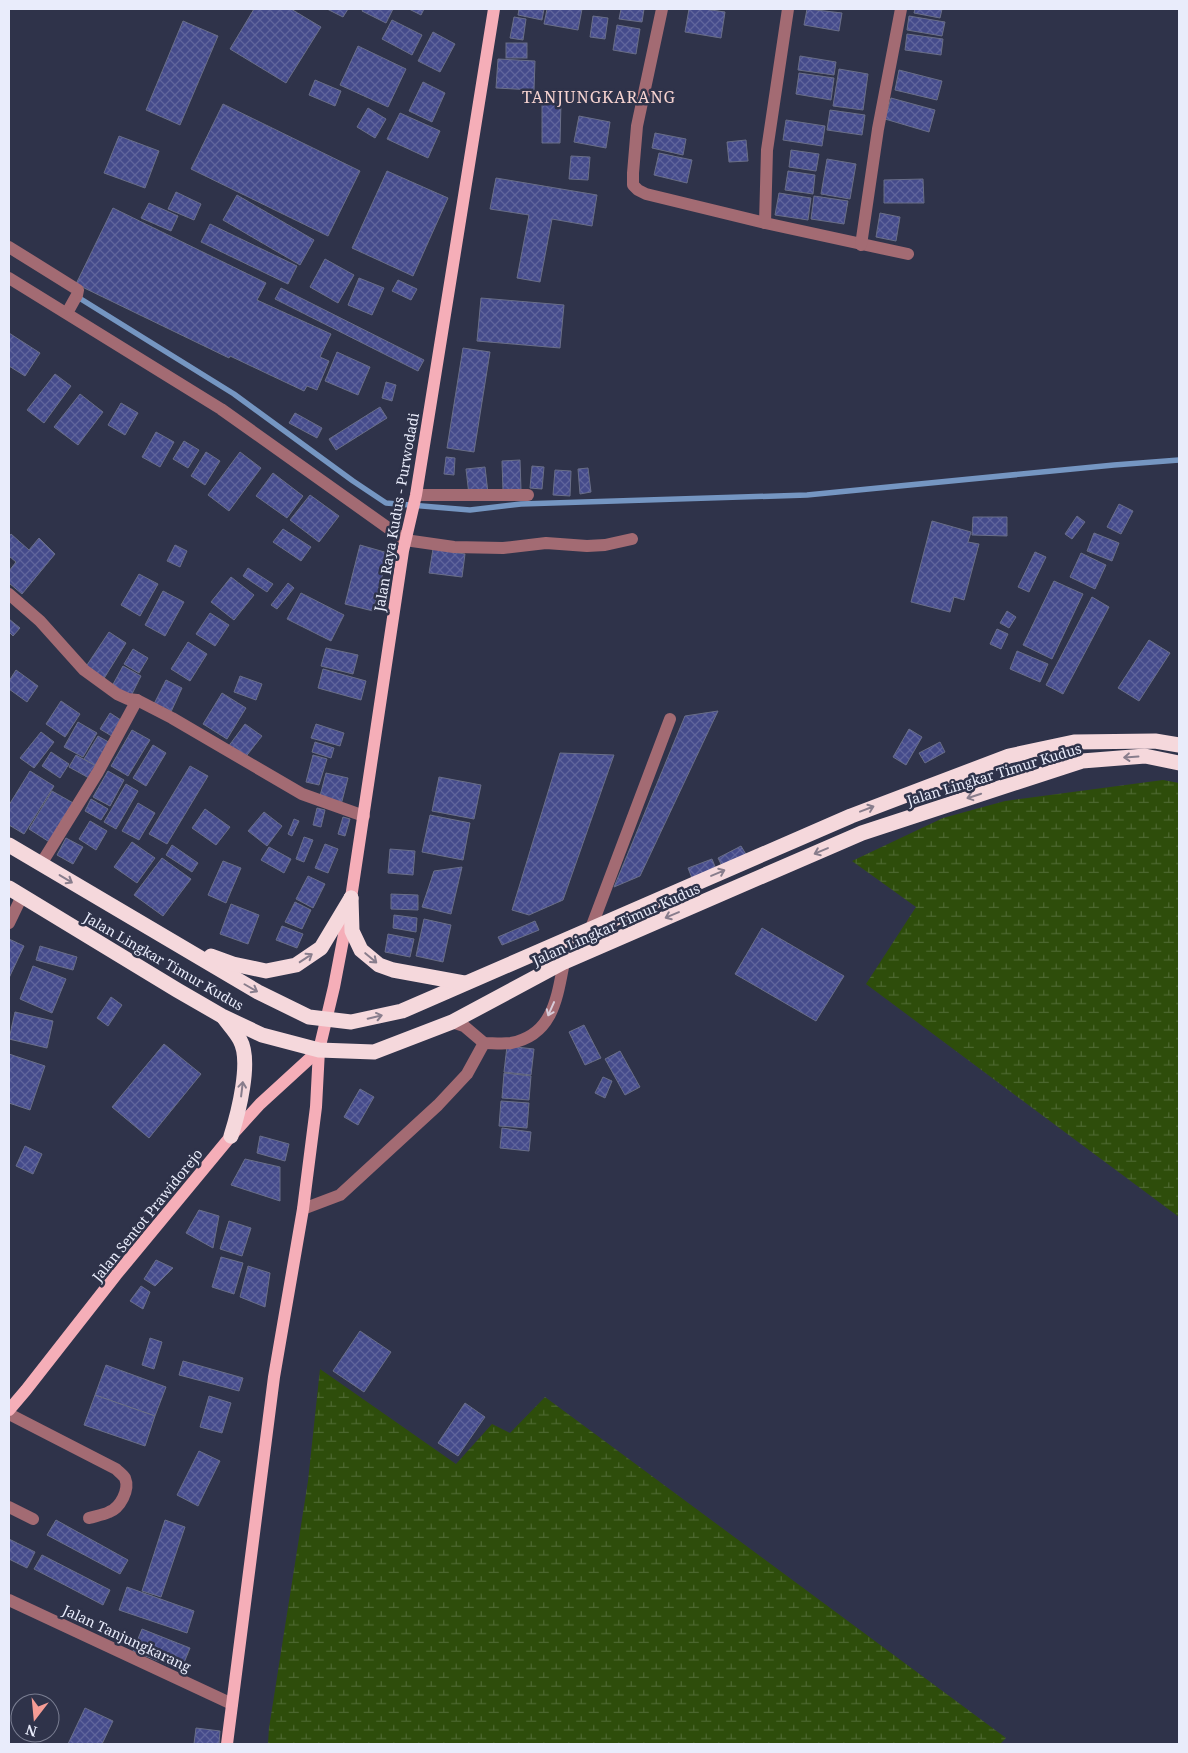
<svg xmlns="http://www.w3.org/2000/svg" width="1188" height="1753" viewBox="0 0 1188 1753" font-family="'Noto Serif',serif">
  <defs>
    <pattern id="wetland-marsh" width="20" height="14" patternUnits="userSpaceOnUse" patternTransform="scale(1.25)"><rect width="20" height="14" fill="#2e4d0b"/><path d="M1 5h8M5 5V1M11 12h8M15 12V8" fill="none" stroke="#4c672f"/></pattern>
    <pattern id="building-cross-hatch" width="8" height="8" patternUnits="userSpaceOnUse" patternTransform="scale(1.25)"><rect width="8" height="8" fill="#454b8b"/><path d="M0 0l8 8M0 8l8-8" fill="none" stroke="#60659c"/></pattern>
  </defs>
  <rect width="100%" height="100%" fill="#2f334a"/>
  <g fill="url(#wetland-marsh)">
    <polygon points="1163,780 1179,783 1179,1217 866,984 916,907 852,861 943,818 1005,801"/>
    <polygon points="320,1369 456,1464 492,1424 510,1433 545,1397 1006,1738 1000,1744 268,1744 269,1728 308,1481"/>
  </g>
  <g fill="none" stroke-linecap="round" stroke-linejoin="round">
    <polyline stroke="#7596c2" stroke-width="5.5" points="76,296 234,394 353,481 386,503 470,510 521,504 807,495 1114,465 1179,460"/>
  </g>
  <g fill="url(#building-cross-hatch)" stroke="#696e88">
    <polygon points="254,9 291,9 321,27 286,83 230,49"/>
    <polygon points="327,9 348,9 343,17"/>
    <polygon points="363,9 393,9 386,23 362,11"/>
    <polygon points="409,9 424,9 421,15"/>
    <polygon points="519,9 544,9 542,20 518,15"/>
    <polygon points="547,9 582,9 578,30 544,24"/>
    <polygon points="621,9 644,9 642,22 619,19"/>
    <polygon points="689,9 704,9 725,12 721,38 685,32"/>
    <polygon points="807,9 842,13 839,31 804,25"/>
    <polygon points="915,9 942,9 940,18 914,13"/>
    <polygon points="593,16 608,18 605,39 590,37"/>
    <polygon points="909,16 945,22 942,36 907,30"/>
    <polygon points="514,17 526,19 523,40 510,38"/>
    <polygon points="392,20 422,35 412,55 382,39"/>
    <polygon points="183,21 218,36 180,125 146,110"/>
    <polygon points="617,25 640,29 636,54 613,50"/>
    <polygon points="433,32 455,44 440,72 418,61"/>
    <polygon points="907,34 943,39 941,55 905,50"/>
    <rect x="506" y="43" width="21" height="15"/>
    <polygon points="358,46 406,69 388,107 340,85"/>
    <polygon points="800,56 836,62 834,75 798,70"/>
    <polygon points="498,59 535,61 534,90 496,88"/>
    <polygon points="839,69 868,74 863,110 833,106"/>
    <polygon points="899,70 942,81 937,100 895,90"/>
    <polygon points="799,73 834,78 831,100 796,94"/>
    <polygon points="315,80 341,91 335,106 309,95"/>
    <polygon points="423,82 445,93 432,122 409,111"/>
    <polygon points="891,98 935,110 929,132 885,119"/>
    <polygon points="542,102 561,102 560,143 542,143"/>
    <polygon points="223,104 360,171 328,236 191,169"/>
    <polygon points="368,108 386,119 375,138 357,127"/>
    <polygon points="830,110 865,115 862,135 827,130"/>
    <polygon points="400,113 440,131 428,158 387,139"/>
    <polygon points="579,116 610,122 606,148 574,142"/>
    <polygon points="786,120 825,126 822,146 783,140"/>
    <polygon points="655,133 686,139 683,155 652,148"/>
    <polygon points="119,136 159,151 145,188 104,173"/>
    <polygon points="746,140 748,161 729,162 727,142"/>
    <polygon points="791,150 819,154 816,171 789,167"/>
    <polygon points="659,153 692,160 687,183 654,175"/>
    <polygon points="571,156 590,157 588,180 569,179"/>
    <polygon points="827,159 856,164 850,199 821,194"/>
    <polygon points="387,171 448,198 413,276 352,248"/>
    <polygon points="788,171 815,175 813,194 785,190"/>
    <polygon points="496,178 597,195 592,226 552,219 540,282 517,278 529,215 490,209"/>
    <polygon points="923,179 924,203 884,203 884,180"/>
    <polygon points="176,192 201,204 194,220 168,209"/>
    <polygon points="779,193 811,198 808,220 775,215"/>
    <polygon points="237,195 314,240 300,265 223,220"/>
    <polygon points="814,196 848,201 844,224 811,219"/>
    <polygon points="149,203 178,216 171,231 141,218"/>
    <polygon points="113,208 266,283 257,300 331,334 320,357 329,361 317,390 307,386 304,391 230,356 229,358 76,284"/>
    <polygon points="880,213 900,217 896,241 876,237"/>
    <polygon points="210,224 297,266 288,284 201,242"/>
    <polygon points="325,259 354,275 338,303 310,287"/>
    <polygon points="359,278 384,288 372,315 348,305"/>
    <polygon points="398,280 417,289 411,300 392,291"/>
    <polygon points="281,288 424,360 418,371 275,299"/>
    <polygon points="481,298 564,305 560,348 477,341"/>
    <polygon points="9,333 40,353 25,376 9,366"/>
    <polygon points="463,348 490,352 474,452 447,448"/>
    <polygon points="337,352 370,367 358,395 325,381"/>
    <polygon points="55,374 71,386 44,423 27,410"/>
    <polygon points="386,382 396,385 392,401 382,398"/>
    <polygon points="80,394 103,412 78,445 54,427"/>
    <polygon points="121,403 138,413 125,435 108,425"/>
    <polygon points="380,407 387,418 336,450 329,439"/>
    <polygon points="295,413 322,428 317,438 289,423"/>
    <polygon points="156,432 174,442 160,467 142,457"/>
    <polygon points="184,441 199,450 188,468 173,459"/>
    <polygon points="206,452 220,461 205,485 191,476"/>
    <polygon points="240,452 261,468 229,511 208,495"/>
    <polygon points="446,457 455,458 454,475 444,474"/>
    <polygon points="520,460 521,490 503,491 502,461"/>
    <polygon points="532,466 544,467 542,489 530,488"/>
    <polygon points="485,467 488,493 469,495 466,469"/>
    <polygon points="588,468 591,492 580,494 578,469"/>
    <polygon points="555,470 571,471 570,496 553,495"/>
    <polygon points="273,473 303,496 287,518 256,496"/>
    <polygon points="310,495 339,516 319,542 290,520"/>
    <polygon points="1119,504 1133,511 1121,534 1107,527"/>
    <polygon points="1077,516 1085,522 1072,539 1065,534"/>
    <polygon points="973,517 1007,517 1007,536 972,535"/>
    <polygon points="932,521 971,532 968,542 979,544 964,600 954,597 950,612 911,602"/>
    <polygon points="283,529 311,547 301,561 273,542"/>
    <polygon points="1094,533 1119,543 1112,561 1087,551"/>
    <polygon points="11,534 29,550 39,538 55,554 22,594 9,583 9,571 16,562 9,556 9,537"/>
    <polygon points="175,545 187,551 180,567 167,561"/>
    <polygon points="360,545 388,553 373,611 345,604"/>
    <polygon points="433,549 465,554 462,577 429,573"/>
    <polygon points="1035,552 1046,557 1029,592 1018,587"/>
    <polygon points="1081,553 1106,565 1095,589 1070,577"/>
    <polygon points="248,568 273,584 267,592 243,576"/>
    <polygon points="139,574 158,584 140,616 121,605"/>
    <polygon points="231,577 254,595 234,620 211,602"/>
    <polygon points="1054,581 1083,594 1052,659 1023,645"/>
    <polygon points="288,583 294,588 277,609 271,605"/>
    <polygon points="163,591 184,602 165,636 145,625"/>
    <polygon points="301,593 344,615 331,641 287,619"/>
    <polygon points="1092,597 1109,607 1063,694 1046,685"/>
    <polygon points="1007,611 1016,617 1009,628 1000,623"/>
    <polygon points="210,613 229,625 215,646 196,634"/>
    <polygon points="9,619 20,628 13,636 9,632"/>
    <polygon points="997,629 1008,634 1001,649 990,644"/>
    <polygon points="109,632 126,643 103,680 85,668"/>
    <polygon points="1149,640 1170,653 1139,701 1118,688"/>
    <polygon points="188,642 207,654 190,681 171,669"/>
    <polygon points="326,648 358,655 353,674 321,666"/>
    <polygon points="133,649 148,658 139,673 124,664"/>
    <polygon points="1017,651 1048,664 1040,682 1010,669"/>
    <polygon points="123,666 141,676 130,698 111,688"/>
    <polygon points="323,669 366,681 361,700 318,688"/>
    <polygon points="16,670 38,686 27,702 9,689 9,681"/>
    <polygon points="240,676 262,684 256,700 234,692"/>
    <polygon points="166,680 182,688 170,714 153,706"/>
    <polygon points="222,693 246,708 227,739 203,724"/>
    <polygon points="61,701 80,714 65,737 46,724"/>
    <polygon points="718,711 640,876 614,887 685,716"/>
    <polygon points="110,713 124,722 115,738 100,729"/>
    <polygon points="78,722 97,733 83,757 64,747"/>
    <polygon points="245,724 262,736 244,759 228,747"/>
    <polygon points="316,724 344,733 340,746 311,738"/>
    <polygon points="909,729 922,737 906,765 893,757"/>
    <polygon points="132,730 150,740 128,776 111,766"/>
    <polygon points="41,732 54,742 34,768 20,758"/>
    <polygon points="98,736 112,744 98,767 84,759"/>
    <polygon points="315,742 334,748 331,758 312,752"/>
    <polygon points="940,742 945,752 925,763 919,753"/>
    <polygon points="153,745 166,753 146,786 133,778"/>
    <polygon points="51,752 69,764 60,778 42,766"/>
    <polygon points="560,753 614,755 563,900 529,915 512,910"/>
    <polygon points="76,755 96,766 89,778 69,767"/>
    <polygon points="313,755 327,759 319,785 306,782"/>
    <polygon points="190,766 208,776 167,844 149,834"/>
    <polygon points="30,771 54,786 24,834 9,825 9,805"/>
    <polygon points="108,771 124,780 110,806 93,797"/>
    <polygon points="326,773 348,778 341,805 319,800"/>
    <polygon points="439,777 481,785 474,819 432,811"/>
    <polygon points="126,784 138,791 116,829 104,822"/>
    <polygon points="52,791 75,804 51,843 29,829"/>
    <polygon points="91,799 108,809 101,820 85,811"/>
    <polygon points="138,803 155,813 139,840 122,831"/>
    <polygon points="317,808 325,810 321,827 313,825"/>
    <polygon points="205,809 230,827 216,845 192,828"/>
    <polygon points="264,812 282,826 267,846 248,831"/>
    <polygon points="430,815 470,823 463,860 422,852"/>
    <polygon points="343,817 350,819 345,836 338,834"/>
    <polygon points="294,819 299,821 292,836 288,834"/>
    <polygon points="90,821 107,831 96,850 79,839"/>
    <polygon points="304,837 313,840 304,862 296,859"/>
    <polygon points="66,838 83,847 73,864 57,855"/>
    <polygon points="132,842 155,858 137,883 114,867"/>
    <polygon points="325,844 338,849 328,873 315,868"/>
    <polygon points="172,845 198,863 192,872 166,855"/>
    <polygon points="741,846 747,856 723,868 718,858"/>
    <polygon points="269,847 291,859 284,873 261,860"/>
    <polygon points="390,849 415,851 413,875 388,873"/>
    <polygon points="162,858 191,879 163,916 134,895"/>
    <polygon points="712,859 716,869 692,878 688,868"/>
    <polygon points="223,861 241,868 226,903 208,895"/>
    <polygon points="462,867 451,914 422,907 434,871"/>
    <polygon points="308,876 325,884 313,908 296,899"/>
    <polygon points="391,894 418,895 418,910 391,909"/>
    <polygon points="295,902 311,910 302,929 285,922"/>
    <polygon points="231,904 259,915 248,944 220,934"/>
    <polygon points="394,915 417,918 416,932 393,928"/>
    <polygon points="424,919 451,925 443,962 416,956"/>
    <polygon points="535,921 539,930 502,945 498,937"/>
    <polygon points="282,926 303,934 297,948 276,940"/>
    <polygon points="762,928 844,976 816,1021 735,974"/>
    <polygon points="388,934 414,939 410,957 385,952"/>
    <polygon points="9,939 24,946 9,978"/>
    <polygon points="40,946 77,957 73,970 36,960"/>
    <polygon points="33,966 66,979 52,1013 20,999"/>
    <polygon points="111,997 122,1005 108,1026 97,1018"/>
    <polygon points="15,1012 53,1021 47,1048 9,1039"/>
    <polygon points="584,1025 601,1058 585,1065 569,1032"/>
    <polygon points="164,1044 201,1074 149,1138 112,1107"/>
    <polygon points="507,1046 534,1049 531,1075 504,1072"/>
    <polygon points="620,1051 640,1087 625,1095 605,1059"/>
    <polygon points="9,1054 45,1066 30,1110 9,1103"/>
    <polygon points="504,1073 531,1076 529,1100 502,1098"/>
    <polygon points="603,1077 612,1081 605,1098 595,1093"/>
    <polygon points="360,1089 374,1097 358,1125 344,1117"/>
    <polygon points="501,1101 529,1103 527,1128 499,1126"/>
    <polygon points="502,1128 531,1132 529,1151 500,1148"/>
    <polygon points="260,1136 289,1144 285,1161 257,1153"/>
    <polygon points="25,1146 42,1154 33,1174 16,1166"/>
    <polygon points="245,1159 280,1167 280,1201 231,1185"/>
    <polygon points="199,1210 219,1216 213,1248 186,1233"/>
    <polygon points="229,1221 251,1228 242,1256 220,1249"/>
    <polygon points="221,1257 243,1263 234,1294 212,1287"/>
    <polygon points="156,1260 173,1268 155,1286 144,1279"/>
    <polygon points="248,1266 270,1273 265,1307 240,1297"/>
    <polygon points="141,1286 150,1292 143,1309 130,1301"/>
    <polygon points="360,1331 391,1352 364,1392 333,1371"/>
    <polygon points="150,1338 162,1342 154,1369 142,1365"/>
    <polygon points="183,1361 243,1378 239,1391 179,1375"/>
    <polygon points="106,1365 166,1387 155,1416 95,1395"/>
    <polygon points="95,1395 155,1416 145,1446 84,1425"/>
    <polygon points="209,1396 231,1403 222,1433 200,1427"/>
    <polygon points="465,1403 485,1417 458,1456 438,1443"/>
    <polygon points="199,1451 220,1461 198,1506 177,1495"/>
    <polygon points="56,1520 128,1560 120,1574 47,1535"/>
    <polygon points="165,1520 185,1527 161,1597 142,1591"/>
    <polygon points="9,1539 35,1552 27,1568 9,1559"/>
    <polygon points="42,1555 110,1590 103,1605 34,1569"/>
    <polygon points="127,1587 194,1611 187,1633 119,1610"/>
    <polygon points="142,1629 190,1648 181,1670 133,1651"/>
    <polygon points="85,1708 113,1721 102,1744 68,1744"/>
    <polygon points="196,1728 220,1731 219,1744 194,1744"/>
  </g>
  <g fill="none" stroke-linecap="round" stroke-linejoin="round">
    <g stroke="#a36b73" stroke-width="12">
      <polyline points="662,9 637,126 633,173 633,185 638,190 646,194 765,223 908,254"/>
      <polyline points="765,223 767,150 788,9"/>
      <polyline points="861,245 878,129 901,9"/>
      <polyline points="9,247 78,290 77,295 67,313"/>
      <polyline points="9,278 221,409 405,540 454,547 503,548 546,543 587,546 605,545 632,539"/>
      <polyline points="416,495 528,495"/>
      <polyline points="9,594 40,621 84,670 117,694 128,699 137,700 172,718 302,794 364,816"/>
      <polyline points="41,864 98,772 137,700"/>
      <polyline points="9,923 22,896"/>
      <polyline points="591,928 670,719"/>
      <path d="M452,1022L464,1026L484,1043C492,1043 502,1044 511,1043C553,1035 557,998 564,962"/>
      <polyline points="303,1209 340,1195 438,1105 467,1074 484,1043"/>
      <path d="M9,1414L116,1469C119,1472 123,1475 125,1478C130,1490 120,1508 109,1512C103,1515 96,1516 89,1518"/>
      <polyline points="9,1507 33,1519"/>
      <polyline points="9,1600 232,1704"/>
    </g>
    <g stroke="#f5aeb8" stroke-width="12">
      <polyline points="9,1410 26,1390 116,1275 231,1136 260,1104 319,1050"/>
      <polyline points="227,1744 274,1377 303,1209 316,1107 319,1050 334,987 351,898 403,551 416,495 494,9"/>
    </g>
    <g stroke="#f5d8dc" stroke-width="15">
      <polyline points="9,845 258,992 309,1017 351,1022 402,1011 851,816 1009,756 1074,742 1155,741 1179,745"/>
      <polyline points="9,888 177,990 222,1016 262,1035 319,1050 374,1052 452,1022 564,962 862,833 1082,761 1145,756 1179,763"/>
      <polyline points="351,898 352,931 361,950 379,965 393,970 464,983"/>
      <polyline points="211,956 233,964 266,971 296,965 321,948 351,898"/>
      <path d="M224,1018C229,1025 236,1032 240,1040C252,1061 238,1114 231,1136"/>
    </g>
  </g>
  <defs><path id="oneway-shaft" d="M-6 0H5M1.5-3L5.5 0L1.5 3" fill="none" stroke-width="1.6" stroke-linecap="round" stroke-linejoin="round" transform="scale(1.25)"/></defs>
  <g stroke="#887d8c">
    <use href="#oneway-shaft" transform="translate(1131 757) rotate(176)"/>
    <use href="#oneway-shaft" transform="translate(974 796) rotate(162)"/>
    <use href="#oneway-shaft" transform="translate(867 809) rotate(-21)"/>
    <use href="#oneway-shaft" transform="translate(821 851) rotate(157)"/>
    <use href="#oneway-shaft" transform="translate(718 873) rotate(-23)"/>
    <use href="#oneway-shaft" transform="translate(66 879) rotate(31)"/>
    <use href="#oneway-shaft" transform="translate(672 915) rotate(157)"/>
    <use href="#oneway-shaft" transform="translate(306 958) rotate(-33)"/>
    <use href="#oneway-shaft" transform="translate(371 958) rotate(40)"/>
    <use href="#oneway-shaft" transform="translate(251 988) rotate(30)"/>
    <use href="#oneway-shaft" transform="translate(375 1017) rotate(-13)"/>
    <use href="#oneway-shaft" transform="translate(242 1089) rotate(-83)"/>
  </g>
  <use stroke="#d8ccd9" href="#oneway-shaft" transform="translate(551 1009) rotate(114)"/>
  <g text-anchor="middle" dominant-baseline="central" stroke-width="5" stroke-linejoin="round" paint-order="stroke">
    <g font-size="14" fill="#e9ecfb" stroke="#2f334a">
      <text transform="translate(396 512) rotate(-80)">Jalan Raya Kudus - Purwodadi</text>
      <text transform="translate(994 774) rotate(-17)">Jalan Lingkar Timur Kudus</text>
      <text transform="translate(616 924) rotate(-24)">Jalan Lingkar Timur Kudus</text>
      <text transform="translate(164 961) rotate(30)">Jalan Lingkar Timur Kudus</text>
      <text transform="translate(147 1215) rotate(-51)">Jalan Sentot Prawidorejo</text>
      <text transform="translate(127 1638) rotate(25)">Jalan Tanjungkarang</text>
    </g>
    <g font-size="16" letter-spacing="1" fill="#f7d4d1" stroke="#2f334a">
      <text x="599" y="97">TANJUNGKARANG</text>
    </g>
  </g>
  <rect width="1188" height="1753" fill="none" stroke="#e9ecfb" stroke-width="20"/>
  <g transform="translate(35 1718) rotate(196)"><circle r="24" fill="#2f334a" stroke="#797d91"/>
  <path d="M0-4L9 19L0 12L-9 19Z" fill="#f59c95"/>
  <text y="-8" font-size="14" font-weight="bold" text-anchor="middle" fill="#e9ecfb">N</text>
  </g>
</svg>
